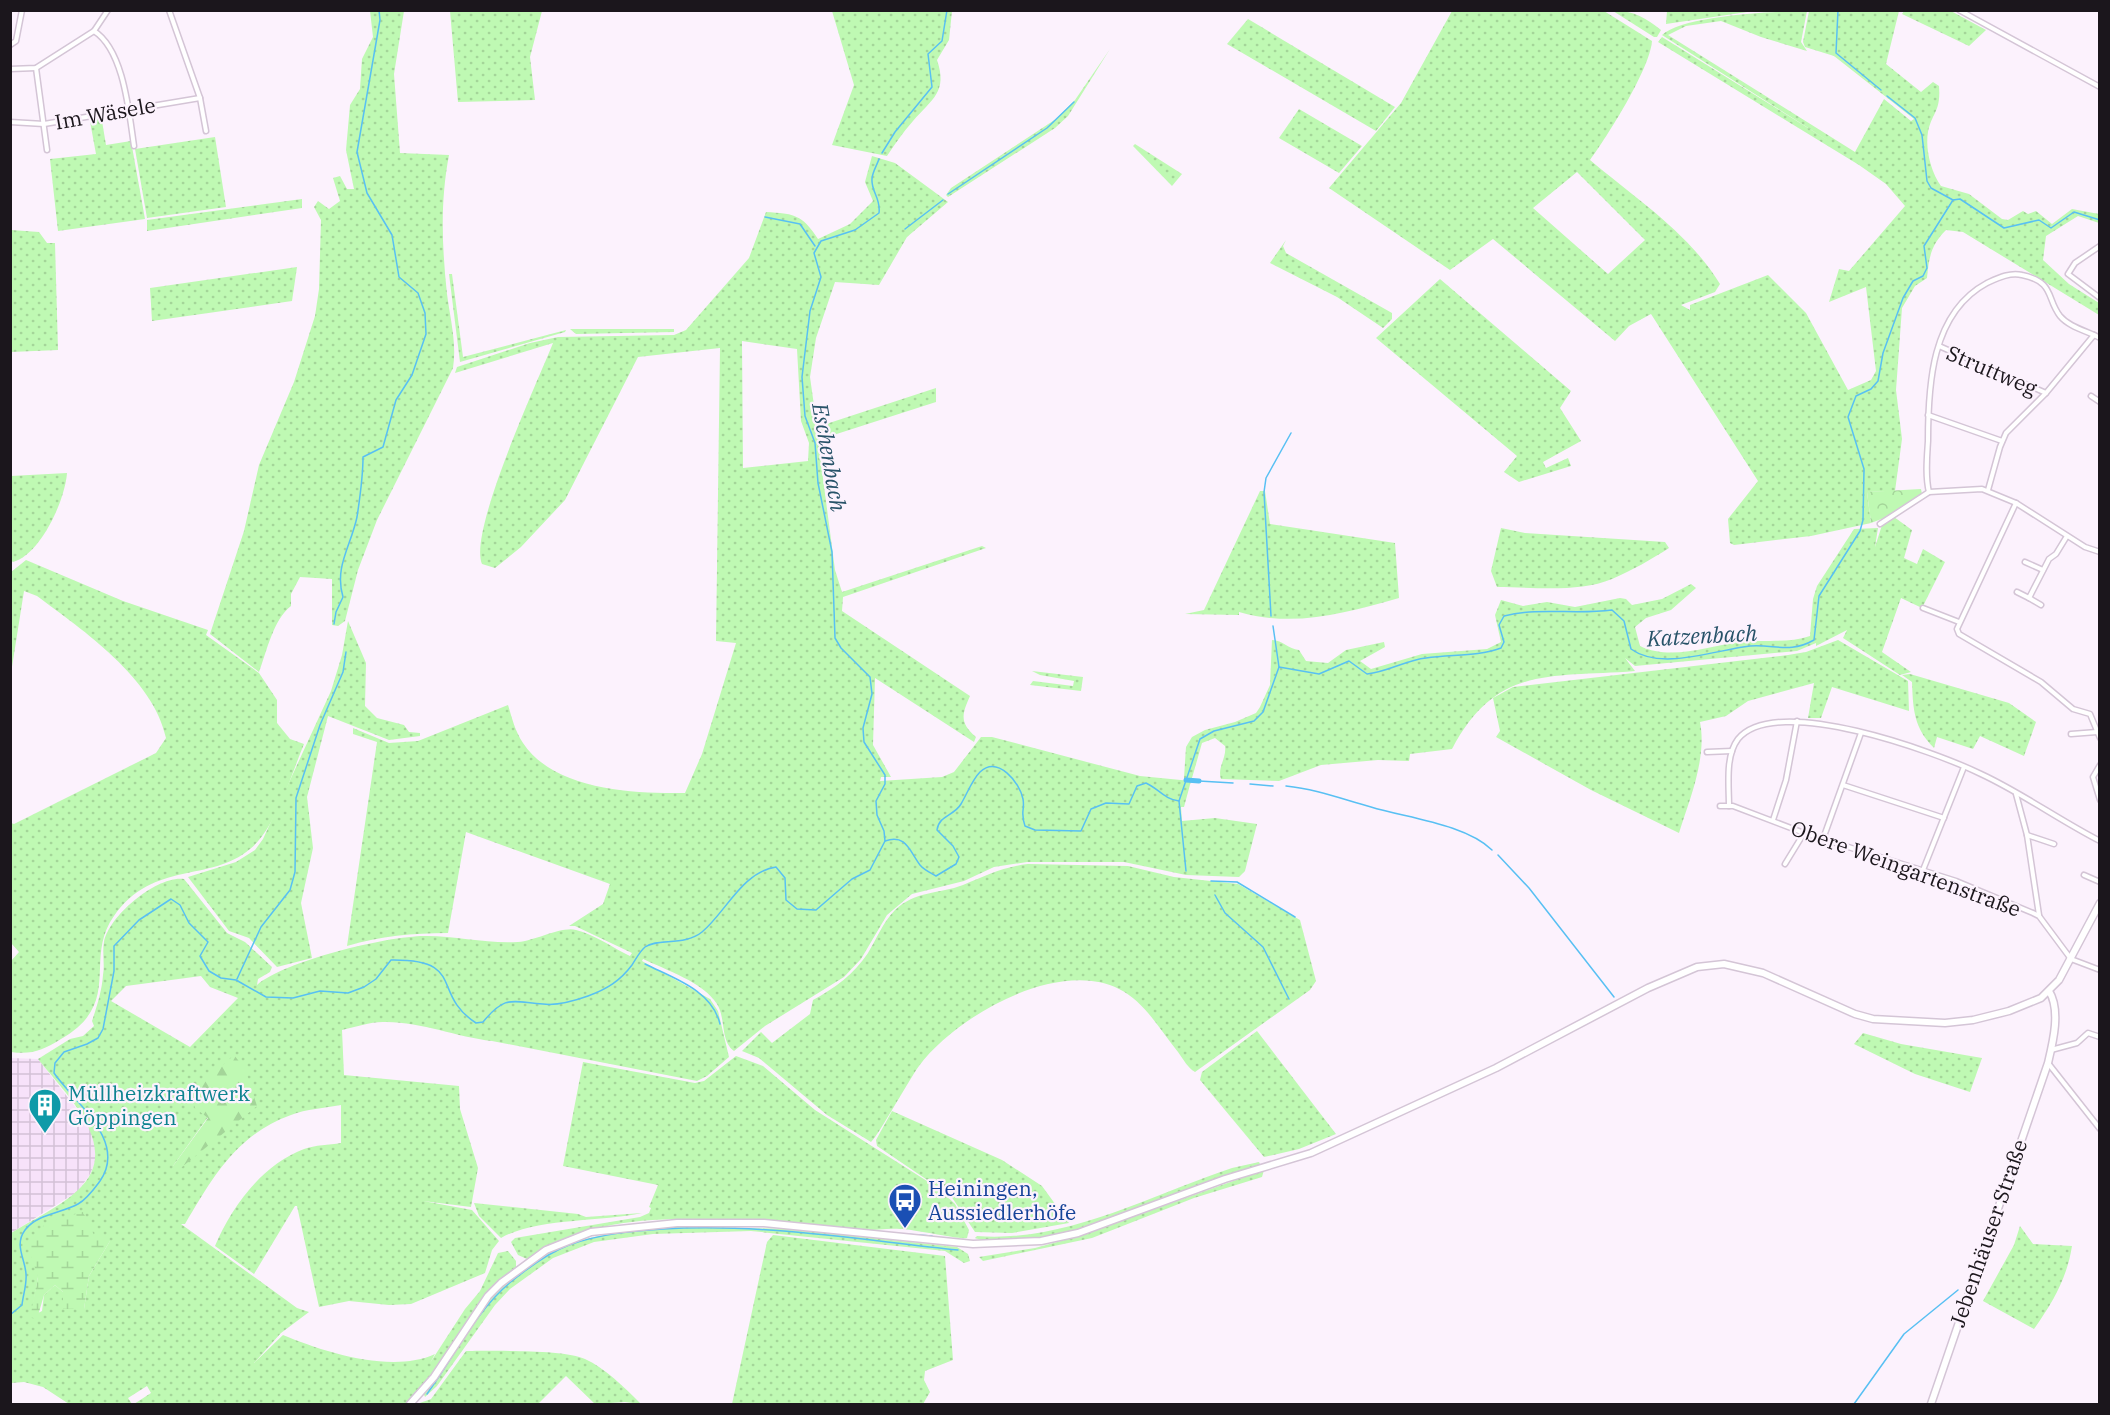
<svg xmlns="http://www.w3.org/2000/svg" width="2110" height="1415" viewBox="0 0 2110 1415" font-family="'IBM Plex Serif',serif">
  <defs>
    <pattern id="industrial-grid" width="8" height="8" patternUnits="userSpaceOnUse" patternTransform="scale(1.5)"><rect width="8" height="8" fill="#f7e2fa"/><path d="M0 4h8M4 0v8" fill="none" stroke="#d3c1d6"/></pattern>
    <pattern id="grass-dots" width="8" height="8" patternUnits="userSpaceOnUse" patternTransform="scale(1.5)"><rect width="8" height="8" fill="#bff9b3"/><path d="M2 2h.1M6 6h.1" fill="none" stroke="#a4d599" stroke-width="1.8" stroke-linecap="round"/></pattern>
    <pattern id="forest-firs" width="22" height="20" patternUnits="userSpaceOnUse" patternTransform="scale(1.5)"><rect width="22" height="20" fill="#bff9b3"/><path d="M5 1l3.5 6h-7zM16 11l3.5 6h-7z" fill="#a4d599"/></pattern>
    <pattern id="wetland-marsh" width="20" height="14" patternUnits="userSpaceOnUse" patternTransform="scale(1.5)"><rect width="20" height="14" fill="#bff9b3"/><path d="M1 5h8M5 5V1M11 12h8M15 12V8" fill="none" stroke="#a4d599"/></pattern>
    <pattern id="park-crowns" width="20" height="18" patternUnits="userSpaceOnUse" patternTransform="scale(1.5)"><rect width="20" height="18" fill="#bff9b3"/><path d="M2 6a3 3 0 1 1 6 0M12 15a3 3 0 1 1 6 0" fill="none" stroke="#a4d599"/></pattern>
  </defs>
  <rect width="100%" height="100%" fill="#fcf2fd"/>
  <polygon fill="url(#industrial-grid)" points="11,1058 38,1059 87,1122 95,1142 97,1159 89,1176 77,1192 11,1233"/>
  <g fill="url(#grass-dots)" fill-rule="evenodd">
    <path d="M370,11H404L394,74L400,153L449,155C440,202 442,247 447,294C450,318 457,343 453,368L377,520L358,570L345,621L338,626L332,625V579L300,577L291,594V606C273,620 267,651 259,672L210,634L244,531L259,465L294,382L315,316L319,289L321,220L314,207L318,201L329,209L340,201L333,178L340,176L347,189H354L346,150L350,105L360,89L362,59L373,37Z"/>
    <polygon points="450,11 542,11 530,57 535,100 458,102"/>
    <path d="M832,11H952L949,40L937,60C948,92 932,99 913,121C903,132 895,144 887,156L832,145L854,85Z"/>
    <path d="M1452,11H1604L1652,41C1650,69 1607,137 1590,160C1635,198 1689,233 1720,284L1715,292L1681,305L1690,310V305L1768,275L1806,313L1848,390L1871,380L1876,371L1866,287L1829,302L1839,269L1849,271L1905,206L1886,184L1859,165L1658,42L1662,37L1832,143L1662,35C1683,15 1777,11 1807,11L1801,42L1807,51L1761,37L1721,21L1686,26L1668,35L1855,152L1884,99L1911,121L1914,119L1834,56L1805,47L1803,42L1809,11H1899L1886,64L1921,92L1933,82L1939,86C1941,112 1932,112 1928,132C1925,149 1931,172 1941,186L1969,194L2002,219L2008,220L2023,211L2028,214L2036,211L2052,224L2072,209L2099,214V223L2078,216L2046,236L2043,260L2069,284L2099,303V315L1963,232L1946,230C1931,245 1929,257 1927,278L1915,286L1902,308L1896,390L1902,439L1895,491L1867,492L1871,523L1811,536L1734,545L1730,543L1728,519L1758,481L1651,314L1629,326L1615,341L1493,239L1450,270L1329,188L1401,103ZM1577,172L1645,240L1608,274L1533,208Z"/>
    <path d="M1613,11C1632,10 1645,17 1661,30L1657,37H1654Z"/>
    <polygon points="1667,11 1667,10 1754,11 1666,24"/>
    <polygon points="1904,11 1951,11 1986,30 1969,46 1902,14"/>
    <polygon points="1248,19 1395,107 1376,131 1227,44"/>
    <polygon points="1110,49 1068,116 1055,128 948,197 946,195 951,188 1056,119 1075,100"/>
    <polygon points="1299,109 1362,146 1339,173 1279,138"/>
    <polygon points="101,115 106,145 131,141 145,219 58,231 50,159 96,154 89,116"/>
    <polygon points="215,137 226,207 147,218 135,149"/>
    <polygon points="1135,144 1182,174 1172,186 1133,146"/>
    <path d="M872,156L895,163L948,202L907,237L879,285L835,282L816,338L810,377L817,427L936,388V402L818,440L835,570L842,592L982,546L986,548L843,597L842,611L970,696C962,714 959,723 976,737L974,742L875,678L873,745L891,777H881L880,781L942,777L954,772L981,737H992L1140,776L1191,781L1184,807H1181L1182,821L1215,818L1257,824L1245,871L1239,877L1186,875L1124,862H1027L994,867L964,881L912,894L887,915L861,959L844,977L765,1026L734,1051C720,1041 726,1018 717,1004C703,982 666,970 643,959L642,961L710,999L718,1011L729,1057L707,1076L697,1081L492,1041C456,1037 420,1021 383,1022C370,1022 355,1027 342,1030L344,1075L459,1086L460,1109L478,1168L471,1207L423,1201L472,1210L499,1241L492,1250L485,1273L411,1304L389,1305L349,1301L319,1307L297,1206H295L254,1274L215,1246C232,1206 262,1165 304,1149C315,1145 329,1145 341,1143V1105C325,1108 306,1109 291,1115C237,1134 212,1178 185,1224H181L297,1308L309,1312L281,1333L254,1363L283,1335C324,1352 392,1374 435,1354L430,1363L465,1309L480,1291L498,1253L508,1251L516,1261V1267C470,1305 447,1361 407,1404H134L151,1393L147,1386L128,1398L132,1404H69L43,1387L24,1382L11,1383V1233C32,1220 58,1208 77,1191C125,1148 66,1095 38,1059L70,1039L83,1036L94,1026L92,1021C97,1006 102,990 103,975C105,964 102,953 104,942C109,915 158,875 184,879L227,933L245,942L272,967L270,972L258,979L257,985C284,961 390,935 427,936C457,936 488,944 518,942C535,941 562,926 576,930C594,934 613,948 630,956L632,953L575,926H569L603,904L610,884L466,832L448,933C412,933 381,936 347,946L377,742L353,734V728L389,743L418,741L508,705C512,718 515,731 523,743C554,790 634,794 685,793L702,754L736,643L716,641L720,348L638,357L565,500L521,547L495,568L482,564C468,532 537,383 553,343L455,373L457,367L530,343L558,337L674,335L686,330L749,258L766,212C794,214 802,214 818,239L850,224L873,201L865,182ZM742,341L797,349L801,421L809,443L808,461L743,468ZM201,976L210,987L238,998L190,1047L111,1001L126,986ZM208,1117L218,1135L193,1157L173,1166ZM110,1241L89,1276L84,1309H63V1292L55,1285L44,1295L42,1311L31,1317L38,1277Z"/>
    <polygon points="302,199 302,208 147,231 147,220"/>
    <polygon points="11,230 39,232 47,243 55,243 58,350 11,352"/>
    <polygon points="1286,240 1283,246 1286,253 1392,313 1392,319 1383,328 1337,297 1270,263"/>
    <polygon points="297,267 292,301 152,321 150,288"/>
    <polygon points="449,274 452,274 463,357 566,330 565,332 460,362"/>
    <polygon points="1440,279 1571,391 1560,408 1581,441 1543,462 1546,468 1568,458 1571,466 1519,482 1504,472 1517,456 1376,338"/>
    <polygon points="570,329 674,329 674,332 576,334"/>
    <path d="M67,473C65,500 41,554 13,562L10,560L11,476Z"/>
    <path d="M1260,491H1265L1270,524L1395,543L1399,598C1345,613 1295,628 1239,612V615L1185,614L1204,610Z"/>
    <path d="M1894,517L1912,530L1904,558L1917,564L1923,549L1945,562L1922,608L1901,598L1882,652L1911,672L1900,675L1843,638L1847,630L1816,646V643L1797,651L1635,666L1625,658L1635,671C1551,678 1497,664 1452,749L1410,754L1409,761L1378,760L1321,765L1279,781L1221,779C1217,767 1227,758 1225,746L1215,738L1202,743L1192,778H1184L1186,747L1192,737L1205,730L1235,722L1256,713L1260,707L1270,685L1272,640C1283,640 1288,649 1299,650L1306,661L1328,663L1346,650L1384,642L1385,647L1360,661L1371,669L1422,654L1487,649L1501,642L1495,615L1501,600L1523,606L1547,602L1575,607L1620,598L1626,599L1632,605L1662,599L1691,584L1696,588L1671,610L1646,618L1635,627L1640,646C1671,661 1708,646 1740,642C1764,639 1787,644 1810,636L1813,599L1817,586L1854,529L1878,528L1875,547L1882,525Z"/>
    <path d="M1501,528L1525,533L1665,542L1669,548C1652,559 1631,571 1612,579C1578,593 1534,587 1497,587L1491,571Z"/>
    <path d="M26,560L123,601L208,630L206,635L259,673L277,700V723L290,739L304,744C291,775 276,828 250,849C210,883 153,860 114,916C83,959 124,1003 61,1039C43,1050 32,1055 11,1052V961L19,952L11,943V823L14,824L156,753L166,738C153,678 84,631 37,596L24,591L11,673V572Z"/>
    <polygon points="348,621 366,663 365,706 377,718 404,725 409,732 420,733 420,736 389,740 328,716 307,797 313,848 301,903 312,958 277,967 249,938 229,931 188,877 236,862 255,850 263,839 331,691 342,655"/>
    <path d="M1838,640L1908,681L1909,711L1832,687L1821,718H1808L1814,683L1748,701L1726,716L1700,722C1707,758 1690,798 1679,833L1591,790L1496,737L1500,731L1493,698L1513,687L1788,655L1806,652Z"/>
    <polygon points="1032,671 1083,677 1081,691 1030,685 1033,681 1073,686 1074,681 1040,675"/>
    <path d="M1910,674L2009,703L2036,722L2024,756L1980,736L1973,749L1937,737L1934,748C1914,728 1913,710 1912,682L1902,675Z"/>
    <path d="M1028,864L1128,866L1174,877L1238,884L1300,920L1316,981L1310,990L1195,1072C1188,1068 1183,1059 1178,1052C1161,1031 1144,1001 1119,989C1058,958 956,1016 919,1066C910,1078 877,1138 871,1142L827,1115L759,1058L742,1051L761,1032L772,1043L810,1014L813,1000C835,988 854,974 868,953C877,938 883,922 895,910C915,891 939,894 963,885C985,876 1003,867 1028,864Z"/>
    <polygon points="1257,1031 1336,1134 1299,1149 1264,1157 1200,1080 1202,1072"/>
    <polygon points="1863,1033 1901,1044 1982,1058 1970,1092 1915,1074 1854,1044"/>
    <path d="M736,1056L763,1066L815,1110L938,1188L955,1204L969,1230L967,1238C960,1240 914,1229 900,1229C886,1228 872,1231 859,1230C753,1227 622,1194 527,1259L518,1255L511,1242L515,1238L640,1217L649,1213L651,1208L649,1207L658,1185L563,1166L583,1062L695,1083L704,1081Z"/>
    <polygon points="892,1111 1002,1160 1042,1186 1069,1223 1012,1233 975,1232 951,1196 877,1146 876,1140"/>
    <path d="M1259,1162L1261,1166C1176,1188 1097,1238 1007,1240C997,1240 985,1242 975,1238L977,1236C1065,1243 1151,1195 1232,1168Z"/>
    <polygon points="1264,1170 1262,1177 1194,1198 1092,1238 983,1261 979,1257 1035,1248 1079,1236"/>
    <path d="M474,1203L578,1214L586,1217L642,1213C600,1222 536,1218 501,1238L479,1216Z"/>
    <path d="M669,1226L789,1229L957,1247L968,1254L970,1261L964,1263L945,1251L751,1231L653,1234L594,1242L553,1258L510,1289L495,1305L437,1386L425,1397L424,1394C447,1366 464,1333 486,1304C533,1242 598,1233 669,1226Z"/>
    <path d="M2020,1226L2033,1244L2072,1246C2067,1278 2053,1302 2034,1329L1983,1301L2014,1245Z"/>
    <polygon points="773,1235 945,1256 953,1360 925,1371 924,1380 930,1392 923,1404 732,1404 767,1242"/>
    <path d="M466,1351C492,1351 565,1349 585,1359C605,1368 624,1387 641,1404L625,1402L595,1404L566,1376L538,1404H417L431,1399Z"/>
  </g>
  <polygon fill="url(#forest-firs)" points="234,1055 245,1069 257,1106 177,1171 173,1166 208,1118 195,1108 191,1094"/>
  <polygon fill="url(#wetland-marsh)" points="83,1212 94,1235 110,1241 89,1276 84,1309 63,1309 63,1292 55,1285 44,1295 37,1319 30,1317 38,1277 27,1244 47,1222"/>
  <polygon fill="url(#park-crowns)" points="1921,489 1922,494 1892,515 1871,523 1867,492"/>
  <g fill="none" stroke-linecap="round" stroke-linejoin="round">
    <g stroke="#58c0f3" stroke-width="1.5">
      <polyline points="1838,10 1836,53 1881,90"/>
      <polyline points="1887,96 1915,118 1922,135 1927,181 1931,188 1953,200"/>
      <polyline points="882,153 895,132 932,87 928,54 942,41 947,10"/>
      <polyline points="948,194 1047,128 1074,102"/>
      <polyline points="765,217 800,224 815,246"/>
      <polyline points="905,229 943,200"/>
      <polyline points="1271,616 1264,492 1266,478 1291,433"/>
      <path d="M334,624L336,612L343,597C334,567 351,546 357,517C360,497 363,478 363,457L383,447L396,400L412,375L426,334L425,313L418,293L399,277L392,235L367,193L357,152L380,20L379,10"/>
      <polyline points="1273,626 1279,667"/>
      <polyline points="1199,781 1233,783"/>
      <polyline points="1250,784 1273,786"/>
      <path d="M1286,786C1316,789 1342,799 1371,807C1407,818 1465,824 1492,850"/>
      <polyline points="1179,801 1186,871"/>
      <path d="M885,841C906,834 909,850 920,865C924,870 931,873 936,876L956,864L959,857L953,846L937,830C939,815 954,816 961,804C967,794 972,780 980,772C998,755 1020,783 1023,799C1025,810 1020,812 1025,826L1035,830L1081,831L1091,809L1106,803L1129,804L1137,786L1146,783C1159,789 1164,799 1179,801L1200,739L1214,731L1254,721L1263,712L1279,667L1319,674L1349,661L1367,674C1388,672 1406,660 1426,658C1451,654 1477,657 1501,648L1504,642L1499,625L1504,616C1540,607 1575,615 1612,610L1624,621L1631,649C1661,671 1715,650 1750,646C1775,644 1789,654 1814,640L1819,596L1860,531L1863,520L1864,469L1848,417L1856,396L1871,389L1878,381L1883,353L1903,298L1913,281L1923,276L1927,268L1924,246L1953,200L1960,199L2004,228L2039,220L2051,228L2074,212L2100,220"/>
      <polyline points="1498,855 1529,888 1614,997"/>
      <polyline points="1211,881 1237,882 1295,917"/>
      <polyline points="1215,895 1225,913 1263,947 1289,999"/>
      <path d="M645,964C673,978 712,990 720,1024"/>
      <polyline points="237,979 261,927 290,890 295,872 296,798 320,725 343,672 346,652"/>
      <polyline points="903,1234 932,1236"/>
      <path d="M10,1315L22,1305C23,1295 27,1284 26,1274C25,1258 14,1245 25,1230C37,1214 62,1213 78,1204C87,1199 94,1189 100,1181C128,1141 74,1102 54,1073L55,1063L64,1052L87,1044L98,1038L103,1029L114,971V946L139,920L171,899L180,905L189,923L208,942L200,956L209,971L221,978L236,980L266,997L293,998L320,991L348,993L364,987L376,979L391,960C467,959 430,993 476,1023L483,1022C506,994 512,1002 543,1004C558,1006 574,1001 588,996C607,989 620,981 632,965C636,959 640,951 645,947C657,938 685,946 702,932C726,912 742,872 776,867L785,878L786,900L797,909L816,910L852,879L870,870L885,841L884,831L877,815L876,801L885,784V775L864,742L863,728L872,694L870,677L841,648L835,638L832,552L818,483L815,443L805,416L802,377L810,311L821,277L814,253L821,241L855,230L879,213C881,198 871,192 872,179C872,173 877,165 879,159"/>
      <path d="M427,1394C454,1357 476,1310 512,1281C529,1267 548,1253 569,1245C600,1234 631,1231 663,1229C763,1223 860,1240 958,1250"/>
      <polyline points="1854,1404 1904,1334 1958,1290"/>
    </g>
    <polyline stroke="#58c0f3" stroke-width="5" points="1186,780 1199,781"/>
    <defs>
      <g id="street">
        <polyline points="169,10 200,98 206,131"/>
        <polyline points="1959,10 2100,87"/>
        <path d="M94,31C124,50 129,113 134,146"/>
        <polyline points="10,45 16,41 22,10"/>
        <polyline points="36,68 47,150"/>
        <polyline points="10,69 36,68 94,31 108,10"/>
        <polyline points="10,122 44,124 200,98"/>
        <polyline points="2100,246 2075,263 2068,274 2100,298"/>
        <polyline points="1939,346 2046,393"/>
        <polyline points="2091,396 2100,402"/>
        <polyline points="1928,415 2002,441"/>
        <polyline points="1988,490 2000,447 2006,433 2046,393 2094,335"/>
        <path d="M1929,492C1925,476 1927,457 1928,441C1928,386 1931,313 1987,283C1998,278 2010,272 2022,275C2055,282 2046,298 2060,316C2069,327 2087,331 2100,338"/>
        <polyline points="2016,503 1957,629 1959,634 2041,682 2073,709 2090,714 2100,738"/>
        <polyline points="1880,524 1929,492 1982,489 2016,503 2085,547 2100,552"/>
        <polyline points="2025,562 2043,570"/>
        <polyline points="2017,592 2029,598"/>
        <polyline points="2041,605 2029,598 2049,559 2056,554 2067,536"/>
        <polyline points="1923,608 1959,622"/>
        <polyline points="2071,734 2097,732"/>
        <polyline points="1707,752 1732,751"/>
        <polyline points="2100,765 2093,777 2100,800"/>
        <polyline points="1843,785 1944,818"/>
        <polyline points="2016,794 2027,835 2039,915"/>
        <polyline points="1720,806 1733,806 1804,833 1956,881 2033,913 2039,916 2071,959 2100,970"/>
        <path d="M1729,806C1729,786 1725,756 1738,739C1776,693 1936,752 1981,774C2022,793 2059,820 2100,841"/>
        <polyline points="1773,820 1786,780 1797,721"/>
        <polyline points="2027,835 2054,844"/>
        <polyline points="1823,839 1861,733"/>
        <polyline points="1785,864 1804,833"/>
        <polyline points="1923,870 1964,767"/>
        <polyline points="2084,875 2100,882"/>
        <polyline points="2051,1050 2077,1043 2088,1033 2100,1037"/>
        <polyline points="2048,1063 2100,1129"/>
      </g>
      <g id="secondary">
        <polyline points="410,1404 434,1377 488,1296 501,1283 546,1250 591,1232 677,1223 764,1223 973,1244 1041,1241 1078,1233 1225,1179 1311,1153 1496,1068 1648,988 1697,967 1724,964 1763,973 1855,1014 1873,1019 1945,1023 1973,1020 2009,1011 2041,998 2059,980 2100,903"/>
        <path d="M1931,1404L2048,1063C2053,1042 2061,1010 2049,991"/>
      </g>
    </defs>
    <use href="#street" stroke="#d4c5d6" stroke-width="7"/>
    <use href="#secondary" stroke="#d4c5d6" stroke-width="9"/>
    <use href="#street" stroke="#fff" stroke-width="4"/>
    <use href="#secondary" stroke="#fff" stroke-width="6"/>
  </g>
  <defs>
    <symbol id="building-pin" viewBox="-11 -11 22 30"><path d="M0 17L-7.5 6A9.5 9.5 0 1 1 7.5 6Z" fill="#0f9aa8" stroke="#fcf2fd"/><path d="M-4-6H4V6H1V3H-1V6H-4ZM-2.5-4.3h1.7v1.8h-1.7ZM.8-4.3h1.7v1.8H.8ZM-2.5-1h1.7V.8h-1.7ZM.8-1h1.7V.8H.8Z" fill="#fff"/></symbol>
    <symbol id="bus-pin" viewBox="-11 -11 22 30"><path d="M0 17L-7.5 6A9.5 9.5 0 1 1 7.5 6Z" fill="#1a4fb4" stroke="#fcf2fd"/><path d="M-5-6H5V4H4V6H2V4H-2V6H-4V4H-5ZM-3.5-4V0h7V-4ZM-3.5 1.2v1.5H-2V1.2ZM2 1.2v1.5H3.5V1.2Z" fill="#fff"/></symbol>
  </defs>
  <g fill-rule="evenodd">
    <use href="#building-pin" x="26" y="1086" width="38" height="52"/>
    <use href="#bus-pin" x="886" y="1181" width="38" height="52"/>
  </g>
  <g text-anchor="middle" dominant-baseline="central" stroke-width="4.5" stroke-linejoin="round" paint-order="stroke">
    <g font-size="21" fill="#1b161c" stroke="#fcf2fd">
      <text transform="translate(105 113) rotate(-10)">Im Wäsele</text>
      <text transform="translate(1992 370) rotate(23)">Struttweg</text>
      <text transform="translate(1906 868) rotate(20)">Obere Weingartenstraße</text>
      <text transform="translate(1988 1233) rotate(-71)">Jebenhäuser Straße</text>
    </g>
    <g font-size="21" fill="#0d838f" stroke="#fcf2fd" text-anchor="start">
      <text x="68" y="1093">Müllheizkraftwerk<tspan x="68" dy="24">Göppingen</tspan></text>
    </g>
    <g font-size="21" fill="#164399" stroke="#fcf2fd" text-anchor="start">
      <text x="928" y="1188">Heiningen,<tspan x="928" dy="24">Aussiedlerhöfe</tspan></text>
    </g>
    <g font-size="22" font-style="italic" fill="#275268" stroke="#fcf2fd">
      <text transform="translate(830 457) rotate(80)">Eschenbach</text>
      <text transform="translate(1702 635) rotate(-3)">Katzenbach</text>
    </g>
  </g>
  <rect width="2110" height="1415" fill="none" stroke="#1b161c" stroke-width="24"/>
</svg>
